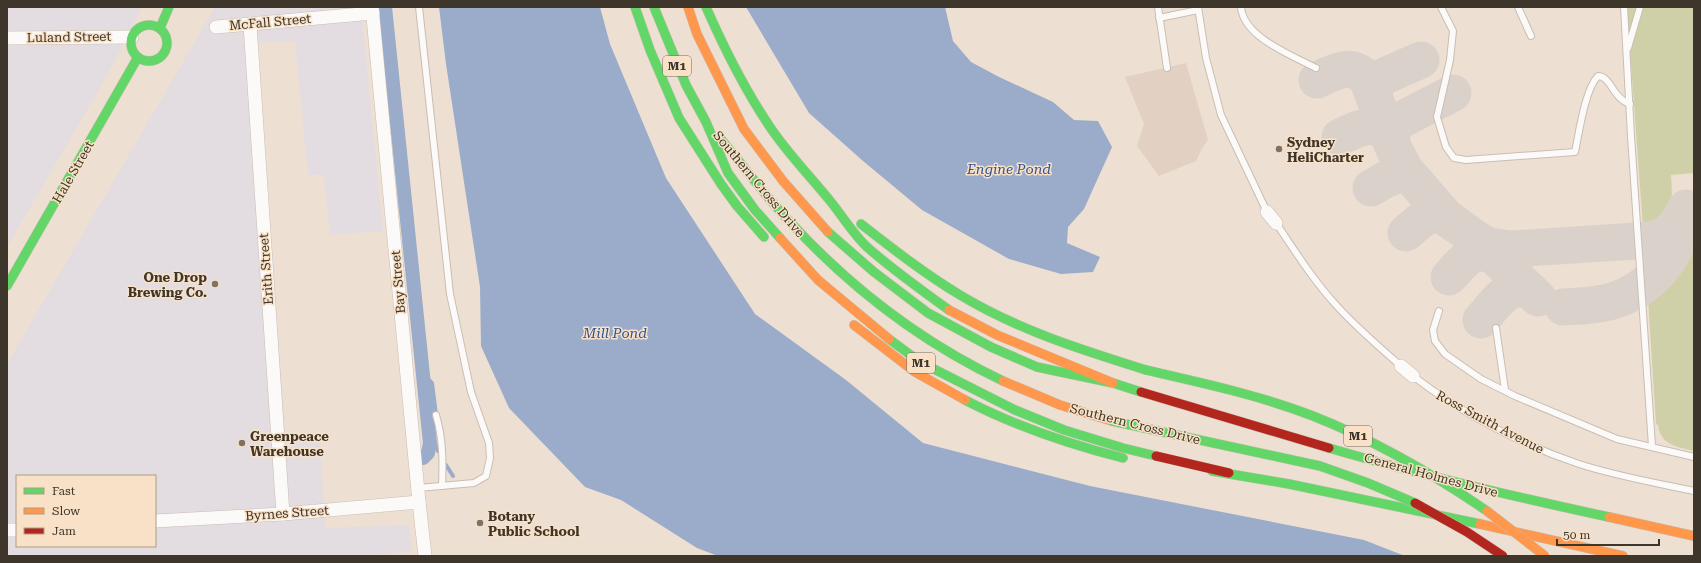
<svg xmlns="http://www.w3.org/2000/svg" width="1701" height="563" viewBox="0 0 1701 563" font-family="'Roboto Serif',serif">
  <rect width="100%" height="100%" fill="#ede0d2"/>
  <polygon fill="#e2d0c3" points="1186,63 1208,140 1202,148 1196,161 1159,176 1137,146 1144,124 1125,77"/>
  <g fill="#e3dce1" fill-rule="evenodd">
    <polygon points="7,7 142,7 109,72 7,247"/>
    <path d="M215,7H361L383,231L330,235L324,175H308L295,41L257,43L286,443L320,440L325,528L409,525L412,552L353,556H7V364ZM17,476H155V546H17Z"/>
  </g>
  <g fill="#d0d0a8">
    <path d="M1627,7H1694V173L1671,175C1673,204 1674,217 1643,228Z"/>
    <path d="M1694,232V451C1678,447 1660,445 1658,425L1656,424L1648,298C1672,279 1686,262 1694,232Z"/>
  </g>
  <g fill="#9babca">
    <polygon points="439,7 600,7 610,44 666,178 755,314 846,380 923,443 1090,486 1364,540 1405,556 718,556 697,548 621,500 585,487 509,408 481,346 480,287 446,64"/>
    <polygon points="746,7 945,7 953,41 971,62 999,77 1053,102 1074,120 1098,121 1112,147 1084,209 1068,227 1067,243 1100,257 1093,272 1061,274 1009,259 922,210 863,161 809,113"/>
  </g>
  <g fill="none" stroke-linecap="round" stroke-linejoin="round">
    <g stroke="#9babca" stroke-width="4">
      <polyline points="422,372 432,383 436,415 429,429 438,451"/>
      <polyline points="430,443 432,455"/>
      <polyline points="446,465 453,476"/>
    </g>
    <polyline stroke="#9babca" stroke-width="14" points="385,7 430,443 428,453 423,458"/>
    <g stroke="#dad2ca" stroke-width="37">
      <path d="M1317,80C1335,72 1351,61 1367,79L1394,149L1405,170L1446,217L1476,239L1538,298"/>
      <polyline points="1374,96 1375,87 1380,78 1421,60"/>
      <path d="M1340,137C1359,129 1373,118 1389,136"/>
      <polyline points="1391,141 1393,128 1401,120 1453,93"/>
      <path d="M1371,188C1384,181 1398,169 1413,179"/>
      <path d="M1406,233C1426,216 1432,206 1456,225"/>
      <path d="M1476,239L1489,246L1512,249L1651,240C1669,237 1679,224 1686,208"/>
      <path d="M1449,277C1463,262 1473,245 1495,257"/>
      <path d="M1563,307C1579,306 1596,306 1612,301C1650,290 1679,256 1685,216"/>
      <path d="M1481,320C1496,304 1508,280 1532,292"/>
    </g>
    <defs>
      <g id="lane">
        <polyline points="1158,7 1167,68"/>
        <polyline points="1198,7 1206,58 1221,115 1267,212"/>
        <path d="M1241,7C1243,37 1293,56 1316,68"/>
        <path d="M1441,7L1453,31L1450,60L1437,117L1446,147L1454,158L1466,160L1575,152C1579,133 1585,89 1598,76C1611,76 1612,98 1630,104"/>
        <polyline points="1518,7 1531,36"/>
        <polyline points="1624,7 1631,136 1652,446"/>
        <polyline points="1159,18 1198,10"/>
        <polyline points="1628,48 1640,7"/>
        <path d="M1276,223C1295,251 1313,280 1336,305C1356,327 1379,347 1401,366"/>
        <polyline points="1439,311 1433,330 1435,341 1445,354 1481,379 1515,396 1617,439 1694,457"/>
        <polyline points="1496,328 1505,390"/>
        <path d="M1413,376C1461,413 1522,445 1579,464C1616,476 1656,483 1694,491"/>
        <path d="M436,415C443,438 443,462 442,486"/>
        <polyline points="418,488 474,483 486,476 490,458 489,443 471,392 450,294 419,7"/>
      </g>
      <g id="street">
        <polyline points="372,7 419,502 425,556"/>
        <polyline points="250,25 283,514"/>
        <polyline points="216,27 373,13"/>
        <polyline points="7,38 132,37"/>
        <polyline points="1267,212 1276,223"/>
        <polyline points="1401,366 1413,376"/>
        <polyline points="155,521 283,514 419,502"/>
        <polyline points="7,530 17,530"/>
      </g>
      <g id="fast">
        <polyline points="635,7 650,50 679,118 721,184 737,206 764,237"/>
        <polyline points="654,7 686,85 706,122 728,173 755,210 780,238"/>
        <path d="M706,7C724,48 745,90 770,127C788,154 811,177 831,202C843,217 854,235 867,247C893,270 921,290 949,310"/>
        <circle cx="149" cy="43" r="18"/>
        <polyline points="160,28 169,7"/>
        <path d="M719,137C743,165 765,196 791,223C851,288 923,343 1003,381"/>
        <path d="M861,224C893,249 925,274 960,295C1018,330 1082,350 1146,370"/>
        <polyline points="828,232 874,272 928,313 991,347 1037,367 1113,383 1141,392"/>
        <polyline points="7,286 138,57"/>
        <polyline points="889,339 920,362 1015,410 1064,430 1123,448 1156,456"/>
        <path d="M965,400C1015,426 1068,444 1123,458"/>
        <path d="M1329,448C1421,475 1515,497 1609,517"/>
        <polyline points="1212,471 1289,484 1480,524"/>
      </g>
      <g id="slow">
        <polyline points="688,7 697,34 744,129 783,181 828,232"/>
        <polyline points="780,238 818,280 889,339"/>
        <polyline points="949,310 997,335 1113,383"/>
        <polyline points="854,325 915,372 965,400"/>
        <polyline points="1003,381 1060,405 1112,421"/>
        <polyline points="1609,517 1694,536"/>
        <polyline points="1480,524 1623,556"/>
      </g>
      <g id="jam">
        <polyline points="1141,392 1329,448"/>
        <polyline points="1156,456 1229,473"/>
      </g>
    </defs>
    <use href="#lane" stroke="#c8beb3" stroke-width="8"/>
    <use href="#street" stroke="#c8beb3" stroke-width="14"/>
    <use href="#fast" stroke="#c8beb3" stroke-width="10"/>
    <use href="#slow" stroke="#c8beb3" stroke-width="10"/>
    <use href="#jam" stroke="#c8beb3" stroke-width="10"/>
    <use href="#lane" stroke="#fcfaf8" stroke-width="6"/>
    <use href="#street" stroke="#fcfaf8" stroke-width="13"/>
    <use href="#fast" stroke="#63d668" stroke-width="9"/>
    <use href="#slow" stroke="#ff974d" stroke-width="9"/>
    <use href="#jam" stroke="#b3261e" stroke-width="9"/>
    <defs>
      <g id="fast-bridge">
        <path d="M1146,370C1202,383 1259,395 1313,416C1374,440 1433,474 1487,511"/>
        <polyline points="1112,421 1320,466 1368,483 1415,503"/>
      </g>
      <polyline id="slow-bridge" points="1487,511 1545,556"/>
      <polyline id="jam-bridge" points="1415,503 1467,532 1503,556"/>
    </defs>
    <use href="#fast-bridge" stroke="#c8beb3" stroke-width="10" stroke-linecap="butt"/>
    <use href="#slow-bridge" stroke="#c8beb3" stroke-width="10" stroke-linecap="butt"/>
    <use href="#jam-bridge" stroke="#c8beb3" stroke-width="10" stroke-linecap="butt"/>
    <use href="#fast-bridge" stroke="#63d668" stroke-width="9"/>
    <use href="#slow-bridge" stroke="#ff974d" stroke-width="9"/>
    <use href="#jam-bridge" stroke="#b3261e" stroke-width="9"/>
  </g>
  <g fill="#7c7265" stroke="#f8e1c7" stroke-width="1.5">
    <circle cx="1279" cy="149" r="4"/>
    <circle cx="215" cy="284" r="4"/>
    <circle cx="242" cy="443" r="4"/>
    <circle cx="480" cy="523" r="4"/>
  </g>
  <g text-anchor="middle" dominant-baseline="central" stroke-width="3" stroke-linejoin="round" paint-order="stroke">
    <g fill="#f8e1c7" stroke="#76695a" stroke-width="1">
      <rect x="663" y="56" width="28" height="20" rx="3"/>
      <rect x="907" y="353" width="28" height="20" rx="3"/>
      <rect x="1344" y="426" width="28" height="20" rx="3"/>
    </g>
    <g font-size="12" font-weight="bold" fill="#3f362b">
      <text x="677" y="66">M1</text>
      <text x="921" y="363">M1</text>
      <text x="1358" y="436">M1</text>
    </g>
    <g font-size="13" fill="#3f362b" stroke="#f8e1c7">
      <text transform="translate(270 22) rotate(-5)">McFall Street</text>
      <text transform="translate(69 37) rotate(-1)">Luland Street</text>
      <text transform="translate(73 172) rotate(-60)">Hale Street</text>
      <text transform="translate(759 184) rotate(50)">Southern Cross Drive</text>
      <text transform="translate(266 269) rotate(-94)">Erith Street</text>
      <text transform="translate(398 282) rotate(-95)">Bay Street</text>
      <text transform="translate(1490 422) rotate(28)">Ross Smith Avenue</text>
      <text transform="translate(1135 424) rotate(14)">Southern Cross Drive</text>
      <text transform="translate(1431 475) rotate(15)">General Holmes Drive</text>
      <text transform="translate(287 513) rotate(-4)">Byrnes Street</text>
    </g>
    <g font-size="13" font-weight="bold" fill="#3f362b" stroke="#f8e1c7" text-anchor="start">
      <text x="1287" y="142">Sydney<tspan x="1287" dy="15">HeliCharter</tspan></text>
      <text x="207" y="277" text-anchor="end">One Drop<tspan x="207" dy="15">Brewing Co.</tspan></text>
      <text x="250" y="436">Greenpeace<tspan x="250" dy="15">Warehouse</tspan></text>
      <text x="488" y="516">Botany<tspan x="488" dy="15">Public School</tspan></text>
    </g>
    <g font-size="14" font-style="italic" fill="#315393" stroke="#f8e1c7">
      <text x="1009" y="169">Engine Pond</text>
      <text x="615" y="333">Mill Pond</text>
    </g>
  </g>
  <rect width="1701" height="563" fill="none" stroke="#3f362b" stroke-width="16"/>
  <rect x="16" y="475" width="140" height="72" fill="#f8e1c7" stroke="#ae9d89"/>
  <rect x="24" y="488" width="20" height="6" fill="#63d668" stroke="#ae9d89"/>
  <text x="52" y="495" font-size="12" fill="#3f362b">Fast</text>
  <rect x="24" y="508" width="20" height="6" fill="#ff974d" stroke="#ae9d89"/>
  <text x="52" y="515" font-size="12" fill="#3f362b">Slow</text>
  <rect x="24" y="528" width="20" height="6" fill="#b3261e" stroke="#ae9d89"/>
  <text x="52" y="535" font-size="12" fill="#3f362b">Jam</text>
  <path d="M1557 539v6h102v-6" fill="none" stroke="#3f362b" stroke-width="2"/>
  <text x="1563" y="539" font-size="12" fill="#3f362b" stroke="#f8e1c7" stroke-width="3" paint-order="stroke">50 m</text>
</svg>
